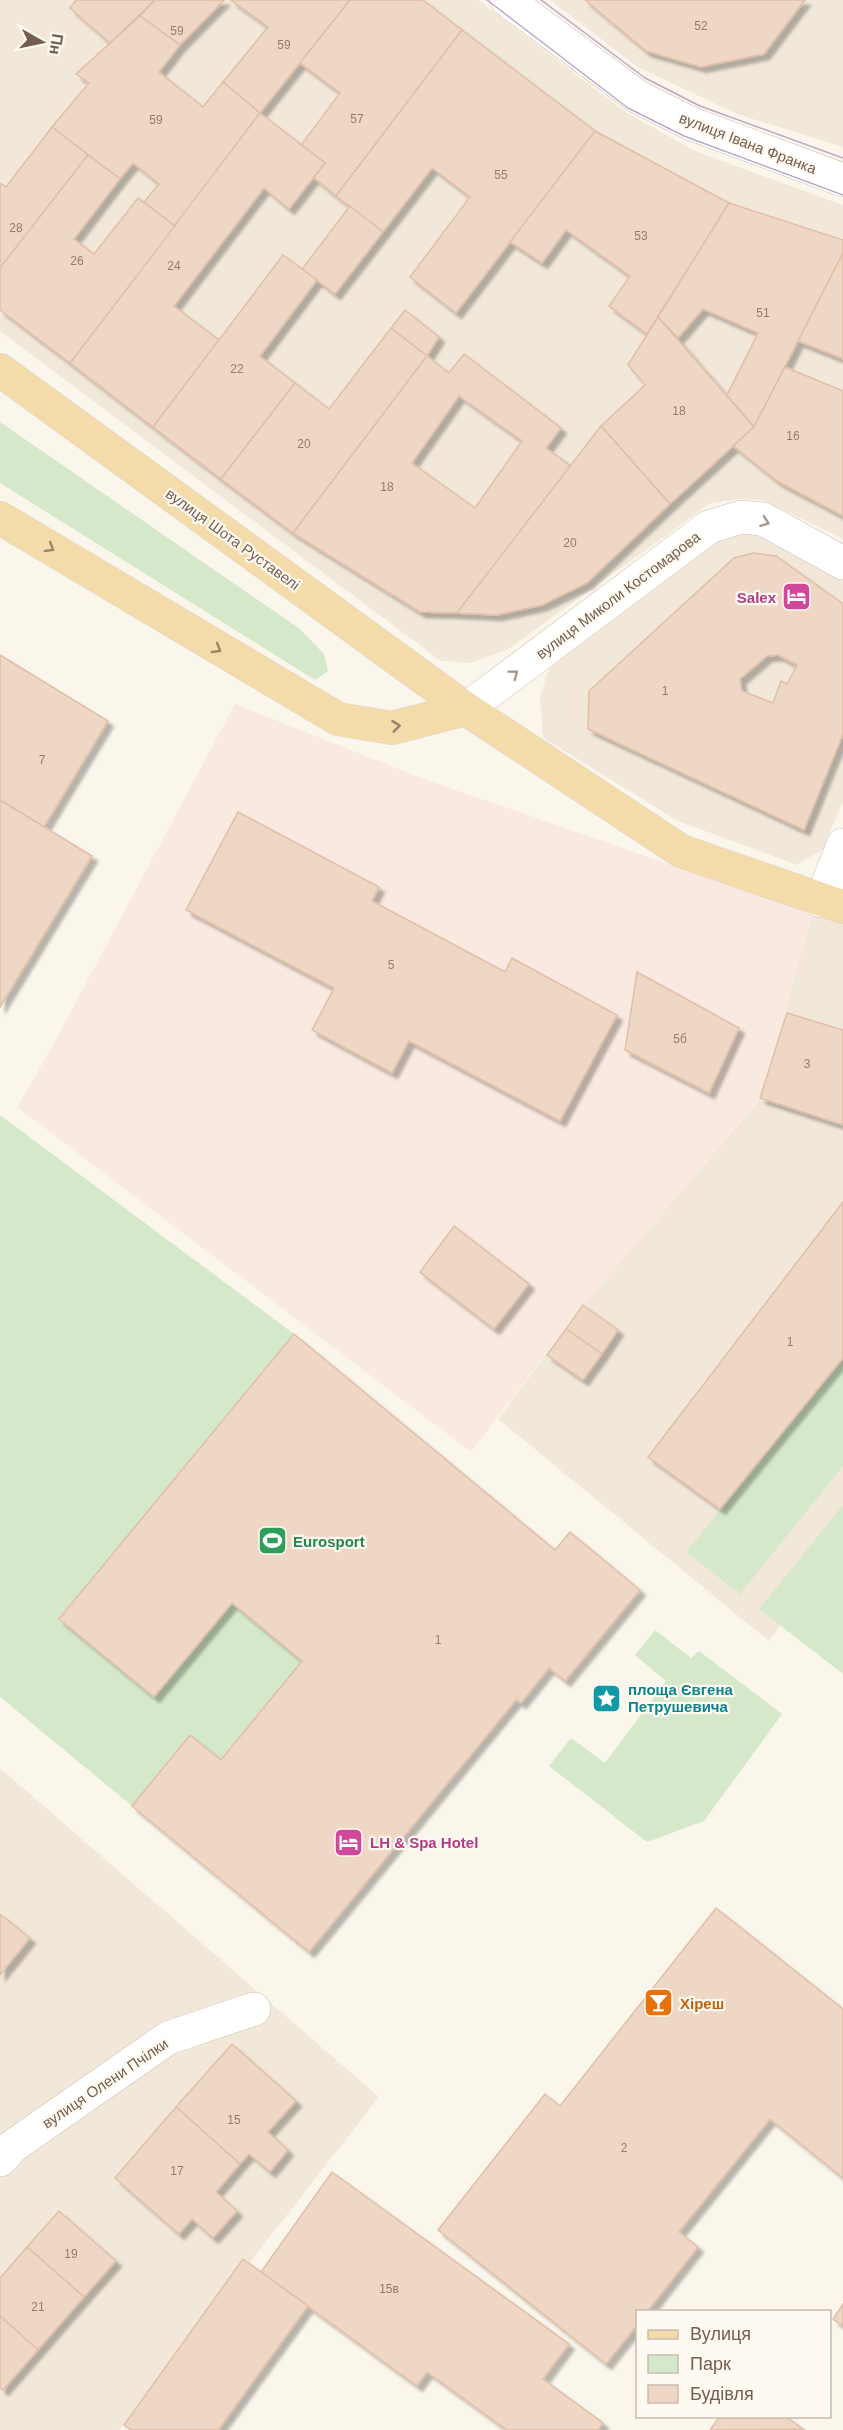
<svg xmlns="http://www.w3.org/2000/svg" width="843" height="2430" viewBox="0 0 843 2430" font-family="Arial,sans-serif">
  <defs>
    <filter id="shadow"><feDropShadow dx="5.5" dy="5.5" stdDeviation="1.5" flood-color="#0004"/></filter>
  </defs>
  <rect width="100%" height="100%" fill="#fbf6eb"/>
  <g fill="#f2e8da">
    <polygon points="0,0 478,0 627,113 695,151 843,205 843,539 763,500 740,499 711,503 507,650 470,663 441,661 0,331"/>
    <polygon points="550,0 843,0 843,147 737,114 638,67"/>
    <polygon points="763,529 843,577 843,801 823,849 797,865 678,821 543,738 540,696 549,669 699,544"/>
    <polygon points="812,914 843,924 843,1543 769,1641 498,1419 583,1305 760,1099"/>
    <polygon points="0,1768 379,2097 119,2430 0,2430"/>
  </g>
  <polygon fill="#fae9e0" points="235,704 424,779 812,914 760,1098 583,1305 471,1452 17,1107 51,1049"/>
  <g fill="#d5e8ca">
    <polygon points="0,422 300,629 324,654 328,671 315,680 0,483"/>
    <polygon points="0,1115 294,1334 554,1550 570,1532 640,1590 565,1681 549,1668 521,1703 516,1700 309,1952 0,1697"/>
    <polygon points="843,1359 843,1466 740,1594 686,1552"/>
    <polygon points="843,1505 843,1674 759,1609"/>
    <polygon points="655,1630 691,1658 699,1651 782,1714 704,1821 647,1842 549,1766 571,1738 605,1763 666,1681 635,1655"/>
  </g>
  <g fill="#efd7c5" stroke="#e0bfa6" stroke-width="1.5" fill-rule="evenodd" filter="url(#shadow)">
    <polygon points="76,0 155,0 110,43 70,8"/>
    <polygon points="155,0 224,0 180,45 140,16"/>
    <polygon points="231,0 350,0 260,113 223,82 268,27"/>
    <polygon points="350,0 423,0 462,30 336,196 314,178 325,163 301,145 340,93 300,63"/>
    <polygon points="585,0 805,0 764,54 701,67 646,51"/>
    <polygon points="140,16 180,45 159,72 203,107 223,82 260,113 175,226 144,202 159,184 133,163 120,179 52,127 89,83 76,74"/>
    <polygon points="462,30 595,131 456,313 410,277 470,197 432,168 383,232 336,196"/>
    <polygon points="260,113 325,163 289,209 264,188 174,306 219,340 153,427 70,363"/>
    <polygon points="52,127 88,155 0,268 0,183 6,187"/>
    <polygon points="595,131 729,203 647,334 609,306 630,276 566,230 542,263 510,242"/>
    <polygon points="88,155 120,179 74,239 94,254 138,198 175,226 70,363 0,310 0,268"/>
    <polygon points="729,203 843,240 843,253 754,427 727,395 758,333 703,309 678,338 658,317"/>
    <polygon points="350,206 383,232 335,294 302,269"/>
    <polygon points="843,253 843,359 798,341"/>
    <polygon points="283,255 317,280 260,356 295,383 221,479 153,427"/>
    <polygon points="405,310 439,337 427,356 391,328"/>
    <polygon points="658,317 754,427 670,504 601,426 645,385 628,365"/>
    <polygon points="391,328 427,356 293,533 221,479 295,383 329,409"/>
    <path d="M464,354L561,428L546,448L571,466L457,613L420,612L293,533L427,356L449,373ZM459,396L522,441L475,508L412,463Z"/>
    <polygon points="785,367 843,391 843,516 777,481 733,446 754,427"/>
    <polygon points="601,426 670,504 587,583 542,605 497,615 457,613"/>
    <path d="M753,553L776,556L843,604V734L804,830L588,729L589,691L734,558ZM778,655L797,665L787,684L781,681L773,703L742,691L740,679L767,656Z"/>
    <polygon points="0,655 108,721 44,827 0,800"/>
    <polygon points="0,800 92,856 0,1007"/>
    <polygon points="238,812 379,887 372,901 505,972 512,958 617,1015 560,1121 409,1041 392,1073 312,1030 334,988 186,910"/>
    <polygon points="637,972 739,1028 709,1093 625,1050"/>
    <polygon points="787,1013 843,1030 843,1125 760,1098"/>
    <polygon points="843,1202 843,1358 720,1509 648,1457"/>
    <polygon points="454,1226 529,1284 494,1329 420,1272"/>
    <polygon points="583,1305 618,1330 602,1354 566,1329"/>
    <polygon points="566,1329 602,1354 583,1380 547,1355"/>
    <polygon points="294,1334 555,1550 570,1532 640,1590 565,1681 549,1668 521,1703 516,1700 309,1952 132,1806 190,1735 221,1760 302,1661 232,1603 154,1697 59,1619"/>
    <polygon points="716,1908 843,2009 843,2178 770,2119 679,2232 698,2247 647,2312 638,2312 638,2324 606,2364 438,2230 545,2094 560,2106"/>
    <polygon points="0,1914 30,1938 0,1975"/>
    <polygon points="232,2044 296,2101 268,2132 288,2150 270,2172 249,2154 240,2164 176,2107"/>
    <polygon points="176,2107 240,2164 216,2192 237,2211 213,2238 192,2219 179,2234 115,2178"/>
    <polygon points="332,2172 569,2344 543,2379 603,2423 598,2430 507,2430 427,2372 417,2386 261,2272"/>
    <polygon points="59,2211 116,2261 84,2297 27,2247"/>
    <polygon points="27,2247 84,2297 38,2350 0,2316 0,2278"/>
    <polygon points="243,2259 308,2306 218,2430 131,2430 124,2425"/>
    <polygon points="843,2304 843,2326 833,2319"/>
    <polygon points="0,2316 38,2350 3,2390 0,2388"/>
    <polygon points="720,2416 785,2416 803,2429 710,2430"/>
  </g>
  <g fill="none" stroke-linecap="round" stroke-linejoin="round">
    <defs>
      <g id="minor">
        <polyline points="466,709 709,527 741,517 763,519 843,563"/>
        <polyline points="821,901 843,845"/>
        <polyline points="0,2160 13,2146 168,2038 254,2009"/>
      </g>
      <polyline id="secondary" points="507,0 638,97 692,124 843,180"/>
      <g id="primary">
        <polyline points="0,370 466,709 681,851 843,907"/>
        <polyline points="0,518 338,719 392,728 466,709"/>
      </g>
    </defs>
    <use href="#minor" stroke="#cdbeb1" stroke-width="34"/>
    <use href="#secondary" stroke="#cfbfaf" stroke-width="34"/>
    <use href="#primary" stroke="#dbd5d2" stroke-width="34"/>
    <use href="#minor" stroke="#fff" stroke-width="33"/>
    <use href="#secondary" stroke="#fff" stroke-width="33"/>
    <use href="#primary" stroke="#f4dbaa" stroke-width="33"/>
    <g stroke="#b9a9c5" stroke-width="1.5">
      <polyline points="487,0 628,108 684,136 843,195"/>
      <polyline points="541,0 645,78 700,106 843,158"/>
    </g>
  </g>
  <defs><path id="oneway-chevron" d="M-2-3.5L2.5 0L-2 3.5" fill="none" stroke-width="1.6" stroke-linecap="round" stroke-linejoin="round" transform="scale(1.5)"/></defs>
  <g stroke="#a5968d">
    <use href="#oneway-chevron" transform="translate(765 522) rotate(20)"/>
    <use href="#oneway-chevron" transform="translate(514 674) rotate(-37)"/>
  </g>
  <g stroke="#9b846b">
    <use href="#oneway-chevron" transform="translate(50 548) rotate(31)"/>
    <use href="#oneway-chevron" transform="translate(217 649) rotate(31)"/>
    <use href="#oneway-chevron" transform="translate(396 726) rotate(-7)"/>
  </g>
  <defs>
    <symbol id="hotel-square" viewBox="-11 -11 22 22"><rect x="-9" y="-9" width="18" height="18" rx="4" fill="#d1479c" stroke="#fefaf2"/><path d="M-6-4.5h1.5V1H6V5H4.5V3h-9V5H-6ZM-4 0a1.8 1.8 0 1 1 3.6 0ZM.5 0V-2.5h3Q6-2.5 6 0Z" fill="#fff"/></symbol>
    <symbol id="stadium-square" viewBox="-11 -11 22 22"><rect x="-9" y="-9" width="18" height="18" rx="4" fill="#2e9e5b" stroke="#fefaf2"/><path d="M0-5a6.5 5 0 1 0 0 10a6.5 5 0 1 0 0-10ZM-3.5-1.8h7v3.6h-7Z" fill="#fff"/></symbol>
    <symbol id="sight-square" viewBox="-11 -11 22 22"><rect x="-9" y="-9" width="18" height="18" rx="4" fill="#0f9aa8" stroke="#fefaf2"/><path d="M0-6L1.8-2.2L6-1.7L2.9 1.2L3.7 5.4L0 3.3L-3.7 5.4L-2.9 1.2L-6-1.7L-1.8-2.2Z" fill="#fff"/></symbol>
    <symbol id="bar-square" viewBox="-11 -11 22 22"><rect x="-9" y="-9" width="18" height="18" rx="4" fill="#e8710a" stroke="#fefaf2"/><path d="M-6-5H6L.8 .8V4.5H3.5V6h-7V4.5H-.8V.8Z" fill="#fff"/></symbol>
  </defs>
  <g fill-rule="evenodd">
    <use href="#hotel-square" x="780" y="580" width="33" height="33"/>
    <use href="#stadium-square" x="256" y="1524" width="33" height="33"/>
    <use href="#sight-square" x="590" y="1682" width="33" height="33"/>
    <use href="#hotel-square" x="332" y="1826" width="33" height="33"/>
    <use href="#bar-square" x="642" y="1986" width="33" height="33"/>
  </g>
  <g text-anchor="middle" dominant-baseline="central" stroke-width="4.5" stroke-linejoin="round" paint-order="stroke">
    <g font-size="12" fill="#947c6d">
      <text x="701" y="26">52</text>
      <text x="177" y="31">59</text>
      <text x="284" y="45">59</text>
      <text x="357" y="119">57</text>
      <text x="156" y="120">59</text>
      <text x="501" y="175">55</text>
      <text x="16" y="228">28</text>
      <text x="641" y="236">53</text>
      <text x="77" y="261">26</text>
      <text x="174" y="266">24</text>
      <text x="763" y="313">51</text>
      <text x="237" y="369">22</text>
      <text x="679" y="411">18</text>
      <text x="793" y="436">16</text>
      <text x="304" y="444">20</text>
      <text x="387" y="487">18</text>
      <text x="570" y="543">20</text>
      <text x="665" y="691">1</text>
      <text x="42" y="760">7</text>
      <text x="391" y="965">5</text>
      <text x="680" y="1039">5б</text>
      <text x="807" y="1064">3</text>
      <text x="790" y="1342">1</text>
      <text x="438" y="1640">1</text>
      <text x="234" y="2120">15</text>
      <text x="624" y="2148">2</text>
      <text x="177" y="2171">17</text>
      <text x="71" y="2254">19</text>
      <text x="389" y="2289">15в</text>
      <text x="38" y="2307">21</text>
    </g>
    <g font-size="15" fill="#755e50" stroke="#fefaf2">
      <text transform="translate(748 143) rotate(21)">вулиця Івана Франка</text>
      <text transform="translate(233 539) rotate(36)">вулиця Шота Руставелі</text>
      <text transform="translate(618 595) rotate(-37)">вулиця Миколи Костомарова</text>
      <text transform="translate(105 2083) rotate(-34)">вулиця Олени Пчілки</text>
    </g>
    <g font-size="15" font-weight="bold" fill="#b23c85" stroke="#fefaf2" text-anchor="end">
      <text x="776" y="597">Salex</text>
      <text x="370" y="1842" text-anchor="start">LH &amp; Spa Hotel</text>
    </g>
    <g font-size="15" font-weight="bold" fill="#27864d" stroke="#fefaf2" text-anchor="start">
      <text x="293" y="1541">Eurosport</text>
    </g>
    <g font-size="15" font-weight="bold" fill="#0d838f" stroke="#fefaf2" text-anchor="start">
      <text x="628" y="1689">площа Євгена<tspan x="628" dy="17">Петрушевича</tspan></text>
    </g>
    <g font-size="15" font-weight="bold" fill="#c56008" stroke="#fefaf2" text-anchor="start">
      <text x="680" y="2003">Хіреш</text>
    </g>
  </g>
  <rect x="636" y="2310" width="195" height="108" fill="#fefaf2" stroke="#c7bcb1" stroke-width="1.5"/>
  <rect x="648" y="2330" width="30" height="9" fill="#f4dbaa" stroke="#c7bcb1" stroke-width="1.5"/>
  <text x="690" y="2340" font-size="18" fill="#755e50">Вулиця</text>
  <rect x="648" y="2355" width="30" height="18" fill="#d5e8ca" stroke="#c7bcb1" stroke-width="1.5"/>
  <text x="690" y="2370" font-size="18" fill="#755e50">Парк</text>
  <rect x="648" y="2385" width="30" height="18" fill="#efd7c5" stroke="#c7bcb1" stroke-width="1.5"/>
  <text x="690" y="2400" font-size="18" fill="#755e50">Будівля</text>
  <g transform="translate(42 42) rotate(99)" stroke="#fefaf2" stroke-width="4.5" paint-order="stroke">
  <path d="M0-4.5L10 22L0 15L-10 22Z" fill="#755e50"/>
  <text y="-9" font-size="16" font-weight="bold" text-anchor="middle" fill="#755e50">Пн</text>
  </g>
</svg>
